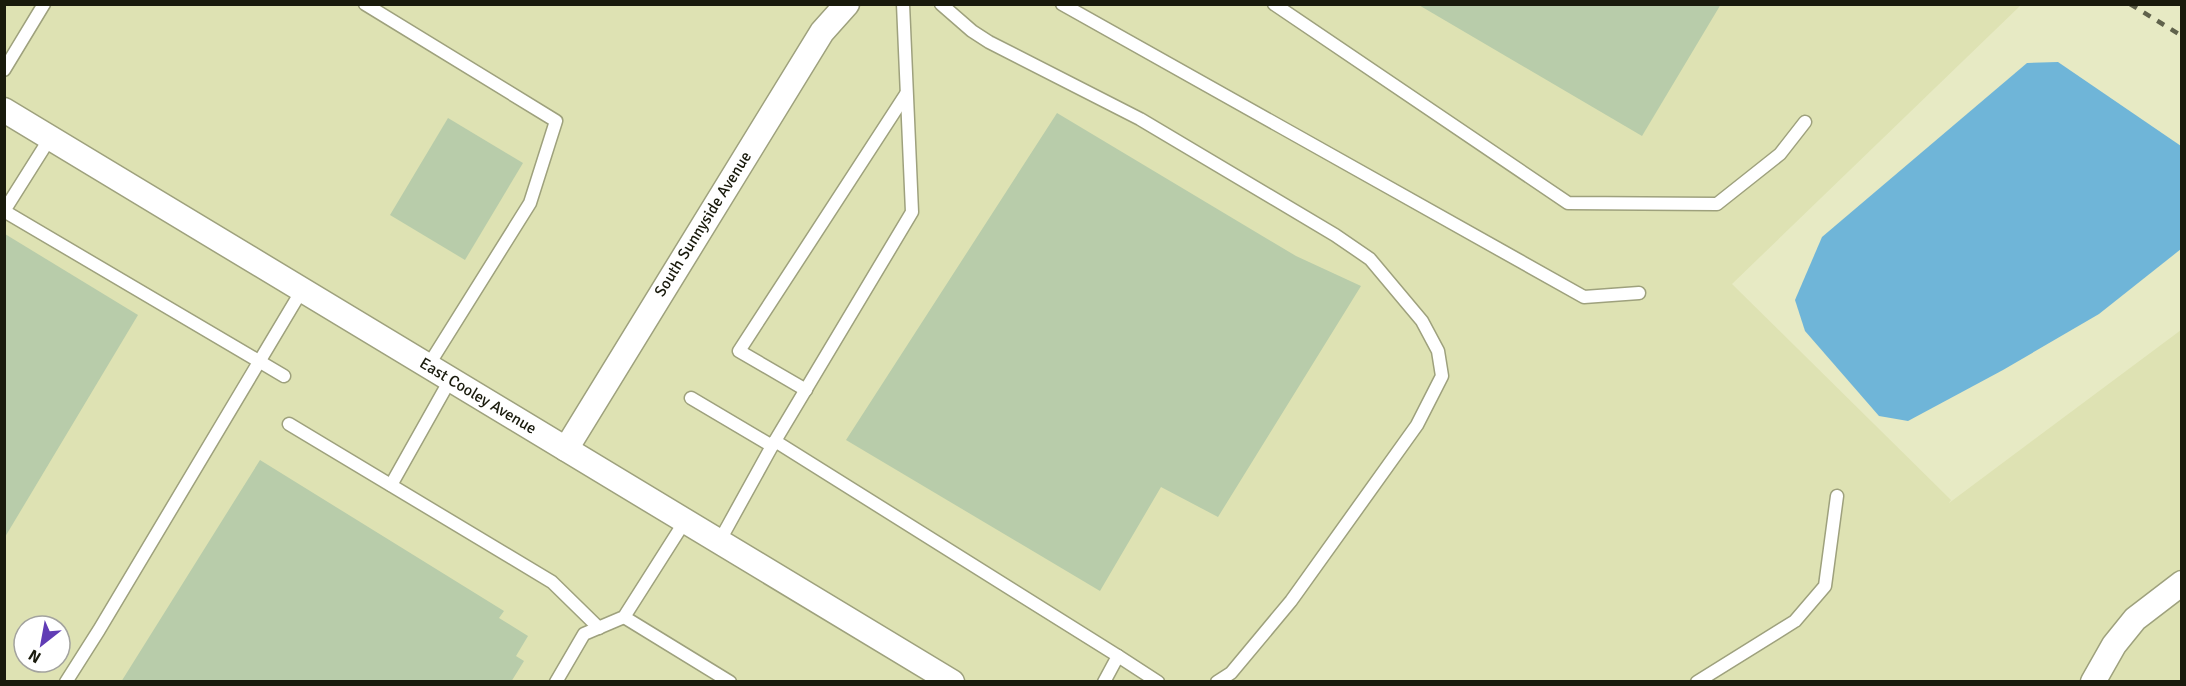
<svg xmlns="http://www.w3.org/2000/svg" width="2186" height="686" viewBox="0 0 2186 686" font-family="Signika,sans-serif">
  <rect width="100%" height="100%" fill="#e7eac4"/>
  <path fill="#dee2b3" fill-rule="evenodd" d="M4,5H2021L1732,284L1951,500L1949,503L2181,330V681H5ZM24,626H60V662H24Z"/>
  <polygon fill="#6fb5d8" points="2058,62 2181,146 2181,249 2099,314 2003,370 1908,421 1879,416 1805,331 1795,300 1822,237 2027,63"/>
  <g fill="#b8ccaa">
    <polygon points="1417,4 1721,4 1642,136"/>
    <polygon points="1057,113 1296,256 1361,286 1218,517 1161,487 1100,591 846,440"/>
    <polygon points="448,118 523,163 465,260 390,215"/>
    <polygon points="5,234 138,315 5,537"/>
    <polygon points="260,460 504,611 499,618 528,636 516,656 524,661 511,682 121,682"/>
  </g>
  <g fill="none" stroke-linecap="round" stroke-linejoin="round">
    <defs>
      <g id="service">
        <polyline points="365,4 556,121 530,203 428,366"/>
        <polyline points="941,4 972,31 989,42 1140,119 1335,235 1370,259 1422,321 1438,351 1442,376 1417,425 1291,601 1231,673 1217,682"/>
        <polyline points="1062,4 1584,297 1639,293"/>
        <polyline points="1274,4 1568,203 1717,204 1780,154 1805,122"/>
        <polyline points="4,70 44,4"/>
        <polyline points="50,138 4,211 284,376"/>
        <polyline points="806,390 739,351 906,94"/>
        <polyline points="691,398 772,446"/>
        <polyline points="289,424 552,582 599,628"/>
        <polyline points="775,441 1118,656 1104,682"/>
        <polyline points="391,485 450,380"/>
        <polyline points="719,542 772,446 912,212 903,4"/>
        <polyline points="624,617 730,682"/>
        <polyline points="1118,656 1158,682"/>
        <polyline points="66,682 99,630 302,290"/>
        <polyline points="556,682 584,634 624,617 685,521"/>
        <polyline points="1697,682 1795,621 1825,586 1837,496"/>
      </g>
      <g id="minor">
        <polyline points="4,110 952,682"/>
        <polyline points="566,449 822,32 847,4"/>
        <polyline points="2093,682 2114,645 2135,619 2182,583"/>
      </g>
    </defs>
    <use href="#service" stroke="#9ea17d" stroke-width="15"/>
    <use href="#minor" stroke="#9ea17d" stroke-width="27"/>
    <use href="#service" stroke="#fff" stroke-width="12"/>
    <use href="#minor" stroke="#fff" stroke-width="24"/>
    <polyline stroke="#60624c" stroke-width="4.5" stroke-dasharray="8 8" stroke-linecap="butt" points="2130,4 2182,36"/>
  </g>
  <g text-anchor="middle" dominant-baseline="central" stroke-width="5" stroke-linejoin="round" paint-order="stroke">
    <g font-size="16" fill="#191a0c" stroke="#fff">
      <text transform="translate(703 224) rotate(-58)">South Sunnyside Avenue</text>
      <text transform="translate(478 396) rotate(31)">East Cooley Avenue</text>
    </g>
  </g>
  <rect width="2186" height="686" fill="none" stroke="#191a0c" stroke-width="12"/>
  <g transform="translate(42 644) rotate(211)"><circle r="28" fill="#ffffff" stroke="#a3a39e" stroke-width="1.5"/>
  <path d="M0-4.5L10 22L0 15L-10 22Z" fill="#603cb5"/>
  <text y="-9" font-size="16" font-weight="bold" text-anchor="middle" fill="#191a0c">N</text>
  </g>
</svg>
